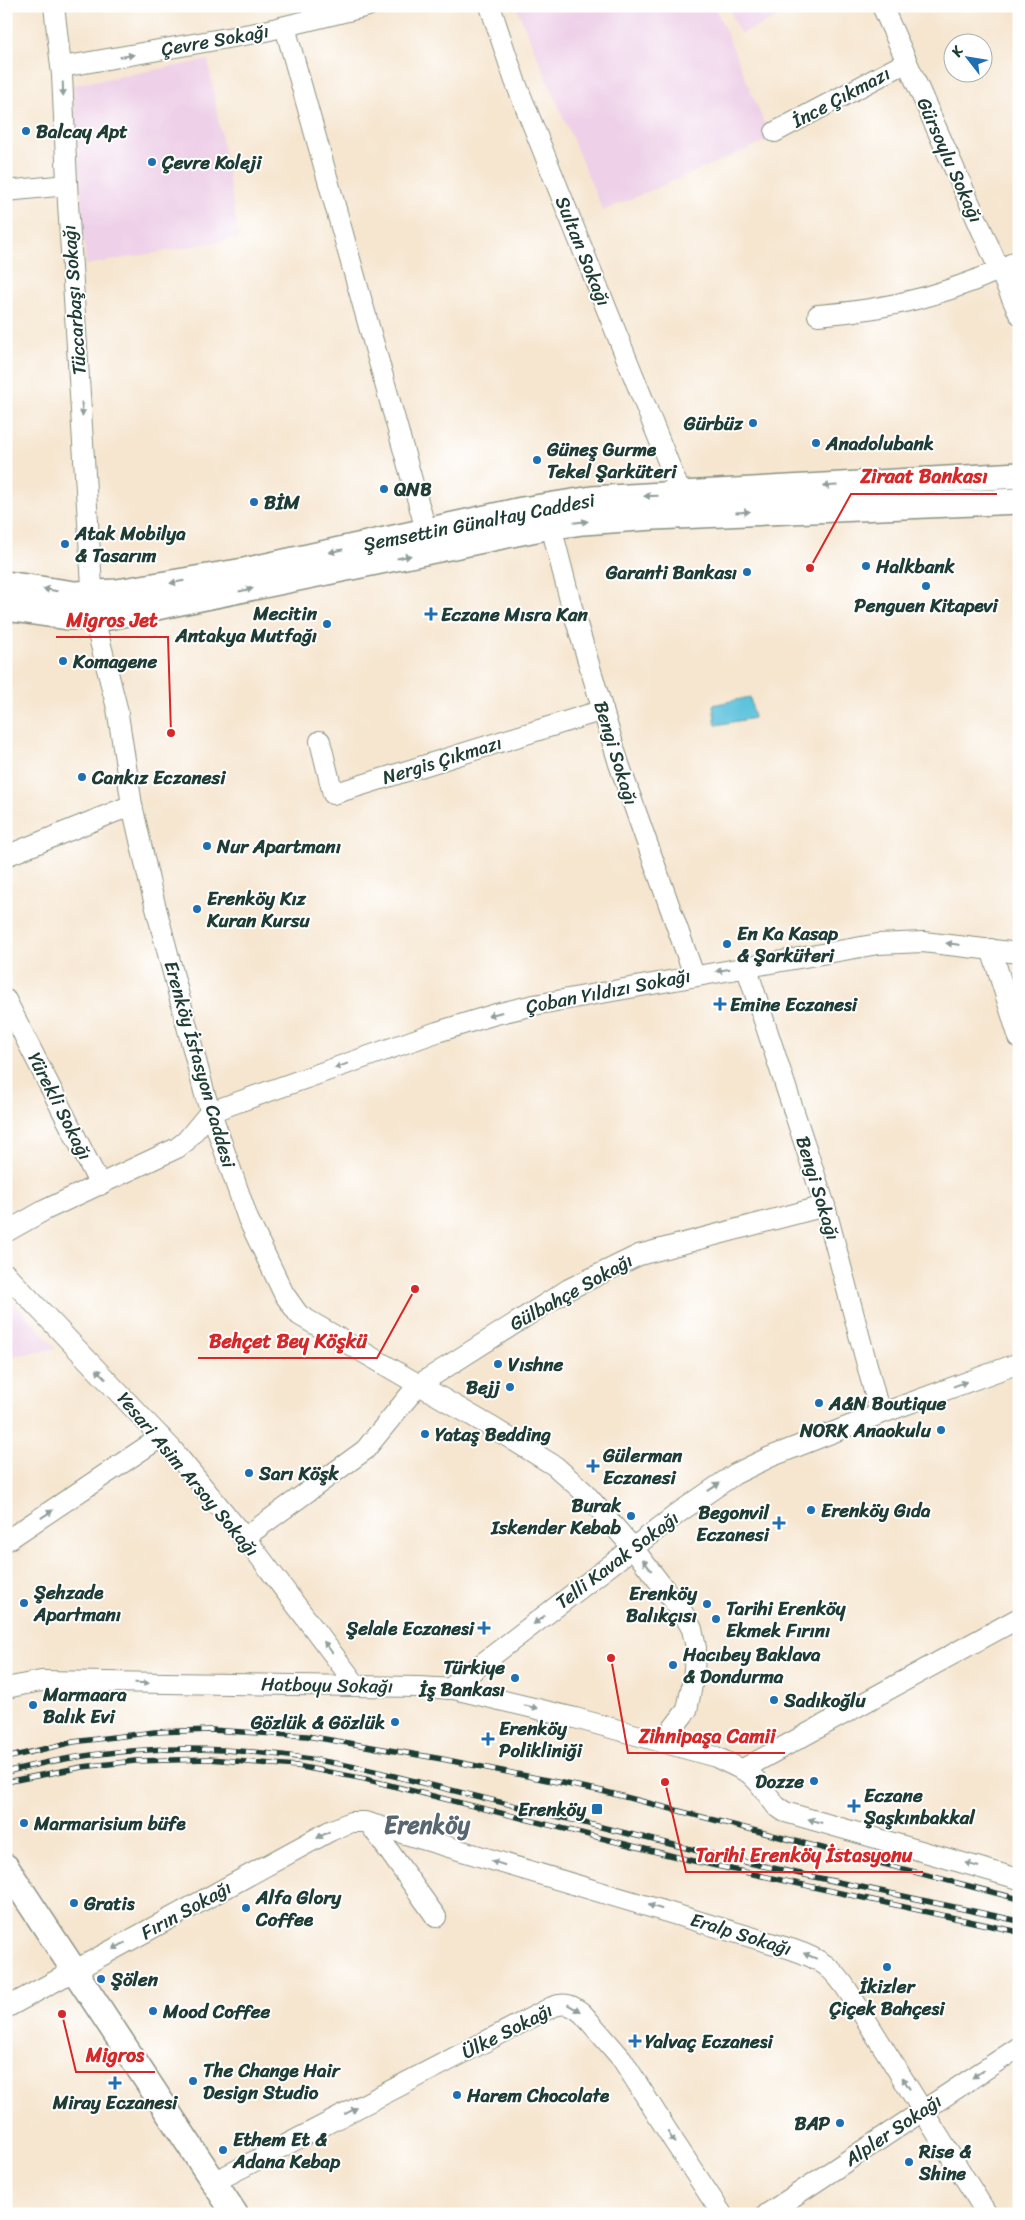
<svg xmlns="http://www.w3.org/2000/svg" width="1025" height="2220" viewBox="0 0 1025 2220" font-family="Sriracha,sans-serif">
  <rect width="100%" height="100%" fill="#fff"/>
  <filter id="ink" filterUnits="userSpaceOnUse"><feTurbulence type="fractalNoise" baseFrequency=".02" numOctaves="2"/><feDisplacementMap in="SourceGraphic" scale="10" xChannelSelector="R" yChannelSelector="G"/><feConvolveMatrix kernelMatrix="1 2 1 2 8 2 1 2 1" color-interpolation-filters="sRGB"/></filter>
  <filter id="wash" filterUnits="userSpaceOnUse"><feTurbulence type="fractalNoise" baseFrequency=".0096" numOctaves="4" result="noise"/><feDisplacementMap in="SourceGraphic" scale="20" xChannelSelector="R" yChannelSelector="G"/><feGaussianBlur stdDeviation="1.12" result="paint"/><feColorMatrix in="noise" values="0 0 0 0 0 0 0 0 0 0 0 0 0 0 0 0 0 1.4 0 .05"/><feComposite in="paint" operator="in"/></filter>
  <g filter="url(#wash)">
    <rect width="100%" height="100%" fill="#f6e6d0"/>
    <g fill="#eed0e8">
      <polygon points="516,6 715,6 771,139 603,211"/>
      <polygon points="728,6 805,6 740,34"/>
      <polygon points="208,60 239,238 86,265 73,85"/>
      <polygon points="6,1294 49,1341 56,1349 6,1357"/>
    </g>
    <polygon fill="#5fc3dd" stroke="#3f8088" points="750,697 754,718 716,725 713,705"/>
  </g>
  <g filter="url(#ink)">
    <g fill="none" stroke-linecap="round" stroke-linejoin="round">
      <defs>
        <g id="minor">
          <polyline points="54,6 62,75 68,203 94,618 117,708 132,805 151,889 205,1095 248,1219 284,1294 299,1315 495,1429 555,1466 585,1493 633,1548 683,1613 692,1629 696,1648 693,1680 687,1710 670,1732 656,1739"/>
          <polyline points="490,6 515,81 681,494"/>
          <polyline points="882,6 1019,314"/>
          <polyline points="285,27 426,530"/>
          <polyline points="62,67 261,32 368,6"/>
          <polyline points="775,132 907,62"/>
          <polyline points="6,191 67,185"/>
          <path d="M818,315C888,310 956,293 1019,260"/>
          <polyline points="551,526 571,604 619,764 694,975"/>
          <polyline points="320,741 333,794 603,710"/>
          <polyline points="6,856 132,805"/>
          <polyline points="991,949 1019,1038"/>
          <polyline points="746,966 825,1206 880,1414"/>
          <polyline points="6,1000 100,1185"/>
          <polyline points="210,1112 437,1032 496,1014 534,1005 878,944 923,942 1019,953"/>
          <polyline points="6,1232 45,1210 177,1148 186,1141 210,1112"/>
          <polyline points="6,1274 172,1449 253,1548 357,1686"/>
          <polyline points="244,1538 365,1450 418,1385 569,1289 639,1255 825,1206"/>
          <polyline points="6,1541 161,1437"/>
          <polyline points="6,1688 41,1681 418,1687 454,1689 575,1718 716,1757 749,1773 759,1783 776,1806 785,1812 1019,1879"/>
          <polyline points="449,1689 681,1511 735,1474 770,1457 880,1414 1019,1363"/>
          <polyline points="743,1769 1019,1618"/>
          <polyline points="369,1823 436,1917"/>
          <path d="M6,2008L330,1831L351,1822H365L791,1949C821,1959 833,1967 850,1994L987,2214"/>
          <path d="M214,2182L552,2007C565,2002 573,2005 583,2014L622,2059L673,2140L722,2214"/>
          <polyline points="767,2214 1019,2047"/>
        </g>
        <g id="major">
          <polyline points="6,584 75,594 117,592 244,571 522,510 592,499 1019,475"/>
          <polyline points="6,608 68,617 108,617 541,528 583,522 654,517 1019,501"/>
          <polyline points="6,1867 235,2214"/>
        </g>
      </defs>
      <use href="#minor" stroke="#8a9282" stroke-width="22"/>
      <use href="#major" stroke="#8a9282" stroke-width="28"/>
      <use href="#minor" stroke="#fff" stroke-width="20"/>
      <use href="#major" stroke="#fff" stroke-width="25"/>
      <defs>
        <g id="rail">
          <polyline points="6,1758 73,1742 155,1732 211,1730 307,1736 442,1759 602,1791 1019,1899"/>
          <path d="M6,1772C127,1739 253,1744 374,1771L731,1859L1019,1921"/>
          <polyline points="6,1782 82,1767 135,1761 209,1759 297,1766 365,1779 685,1859 1019,1932"/>
        </g>
      </defs>
      <use href="#rail" stroke="#1f3d34" stroke-width="5.5"/>
      <use href="#rail" stroke="#fff" stroke-width="4" stroke-dasharray="11" stroke-linecap="butt"/>
    </g>
    <defs><path id="oneway-solid" d="M-6-.8H1V-3.2L6.5 0L1 3.2V.8H-6Z" transform="scale(1.25)"/></defs>
    <g fill="#8f9e9a">
      <use href="#oneway-solid" transform="translate(127 56) rotate(-10)"/>
      <use href="#oneway-solid" transform="translate(63 89) rotate(88)"/>
      <use href="#oneway-solid" transform="translate(82 409) rotate(86)"/>
      <use href="#oneway-solid" transform="translate(830 486) rotate(177)"/>
      <use href="#oneway-solid" transform="translate(651 496) rotate(178)"/>
      <use href="#oneway-solid" transform="translate(743 512) rotate(-3)"/>
      <use href="#oneway-solid" transform="translate(581 522) rotate(-6)"/>
      <use href="#oneway-solid" transform="translate(336 551) rotate(167)"/>
      <use href="#oneway-solid" transform="translate(404 557) rotate(-12)"/>
      <use href="#oneway-solid" transform="translate(177 582) rotate(170)"/>
      <use href="#oneway-solid" transform="translate(50 590) rotate(-171)"/>
      <use href="#oneway-solid" transform="translate(246 590) rotate(-12)"/>
      <use href="#oneway-solid" transform="translate(953 944) rotate(-173)"/>
      <use href="#oneway-solid" transform="translate(723 970) rotate(170)"/>
      <use href="#oneway-solid" transform="translate(495 1014) rotate(165)"/>
      <use href="#oneway-solid" transform="translate(341 1066) rotate(160)"/>
      <use href="#oneway-solid" transform="translate(101 1374) rotate(-134)"/>
      <use href="#oneway-solid" transform="translate(960 1384) rotate(-20)"/>
      <use href="#oneway-solid" transform="translate(714 1487) rotate(-34)"/>
      <use href="#oneway-solid" transform="translate(47 1514) rotate(-34)"/>
      <use href="#oneway-solid" transform="translate(647 1565) rotate(-129)"/>
      <use href="#oneway-solid" transform="translate(539 1620) rotate(143)"/>
      <use href="#oneway-solid" transform="translate(328 1647) rotate(-127)"/>
      <use href="#oneway-solid" transform="translate(142 1683) rotate(1)"/>
      <use href="#oneway-solid" transform="translate(531 1707) rotate(13)"/>
      <use href="#oneway-solid" transform="translate(815 1821) rotate(-164)"/>
      <use href="#oneway-solid" transform="translate(323 1835) rotate(152)"/>
      <use href="#oneway-solid" transform="translate(498 1863) rotate(-163)"/>
      <use href="#oneway-solid" transform="translate(972 1865) rotate(-164)"/>
      <use href="#oneway-solid" transform="translate(655 1907) rotate(-163)"/>
      <use href="#oneway-solid" transform="translate(119 1946) rotate(151)"/>
      <use href="#oneway-solid" transform="translate(810 1956) rotate(-157)"/>
      <use href="#oneway-solid" transform="translate(574 2008) rotate(29)"/>
      <use href="#oneway-solid" transform="translate(978 2074) rotate(146)"/>
      <use href="#oneway-solid" transform="translate(906 2083) rotate(-122)"/>
      <use href="#oneway-solid" transform="translate(351 2111) rotate(-27)"/>
      <use href="#oneway-solid" transform="translate(671 2137) rotate(58)"/>
    </g>
  </g>
  <g fill="#1f6fb2" stroke="#fff" stroke-width="2">
    <circle cx="26" cy="131" r="5"/>
    <circle cx="152" cy="162" r="5"/>
    <circle cx="753" cy="423" r="5"/>
    <circle cx="816" cy="443" r="5"/>
    <circle cx="537" cy="460" r="5"/>
    <circle cx="384" cy="489" r="5"/>
    <circle cx="254" cy="502" r="5"/>
    <circle cx="65" cy="544" r="5"/>
    <circle cx="866" cy="566" r="5"/>
    <circle cx="747" cy="572" r="5"/>
    <circle cx="926" cy="586" r="5"/>
    <path d="M428.5 606.5h5v5h5v5h-5v5h-5v-5h-5v-5h5z"/>
    <circle cx="327" cy="624" r="5"/>
    <circle cx="63" cy="661" r="5"/>
    <circle cx="82" cy="777" r="5"/>
    <circle cx="207" cy="846" r="5"/>
    <circle cx="197" cy="909" r="5"/>
    <circle cx="727" cy="944" r="5"/>
    <path d="M717.5 996.5h5v5h5v5h-5v5h-5v-5h-5v-5h5z"/>
    <circle cx="498" cy="1364" r="5"/>
    <circle cx="510" cy="1387" r="5"/>
    <circle cx="819" cy="1403" r="5"/>
    <circle cx="941" cy="1430" r="5"/>
    <circle cx="425" cy="1434" r="5"/>
    <path d="M590.5 1458.5h5v5h5v5h-5v5h-5v-5h-5v-5h5z"/>
    <circle cx="249" cy="1473" r="5"/>
    <circle cx="811" cy="1510" r="5"/>
    <circle cx="631" cy="1516" r="5"/>
    <path d="M776.5 1515.5h5v5h5v5h-5v5h-5v-5h-5v-5h5z"/>
    <circle cx="24" cy="1603" r="5"/>
    <circle cx="707" cy="1604" r="5"/>
    <circle cx="716" cy="1619" r="5"/>
    <path d="M481.5 1620.5h5v5h5v5h-5v5h-5v-5h-5v-5h5z"/>
    <circle cx="673" cy="1665" r="5"/>
    <circle cx="515" cy="1678" r="5"/>
    <circle cx="774" cy="1700" r="5"/>
    <circle cx="33" cy="1705" r="5"/>
    <circle cx="395" cy="1722" r="5"/>
    <path d="M485.5 1731.5h5v5h5v5h-5v5h-5v-5h-5v-5h5z"/>
    <circle cx="814" cy="1781" r="5"/>
    <path d="M851.5 1798.5h5v5h5v5h-5v5h-5v-5h-5v-5h5z"/>
    <rect x="591" y="1803" width="12" height="12" rx="2.5"/>
    <circle cx="24" cy="1823" r="5"/>
    <circle cx="74" cy="1903" r="5"/>
    <circle cx="246" cy="1908" r="5"/>
    <circle cx="887" cy="1967" r="5"/>
    <circle cx="101" cy="1979" r="5"/>
    <circle cx="153" cy="2011" r="5"/>
    <path d="M632.5 2033.5h5v5h5v5h-5v5h-5v-5h-5v-5h5z"/>
    <circle cx="193" cy="2081" r="5"/>
    <path d="M112.5 2075.5h5v5h5v5h-5v5h-5v-5h-5v-5h5z"/>
    <circle cx="457" cy="2095" r="5"/>
    <circle cx="840" cy="2123" r="5"/>
    <circle cx="223" cy="2150" r="5"/>
    <circle cx="909" cy="2162" r="5"/>
  </g>
  <g text-anchor="middle" dominant-baseline="central" stroke-width="4" stroke-linejoin="round" paint-order="stroke">
    <g font-size="19" fill="#1f3d34" stroke="#fff">
      <text transform="translate(215 40) rotate(-10)">Çevre Sokağı</text>
      <text transform="translate(841 97) rotate(-28)">İnce Çıkmazı</text>
      <text transform="translate(950 160) rotate(66)">Gürsoylu Sokağı</text>
      <text transform="translate(583 251) rotate(68)">Sultan Sokağı</text>
      <text transform="translate(74 300) rotate(-94)">Tüccarbaşı Sokağı</text>
      <text transform="translate(479 522) rotate(-11)">Şemsettin Günaltay Caddesi</text>
      <text transform="translate(616 753) rotate(73)">Bengi Sokağı</text>
      <text transform="translate(442 760) rotate(-17)">Nergis Çıkmazı</text>
      <text transform="translate(608 991) rotate(-11)">Çoban Yıldızı Sokağı</text>
      <text transform="translate(200 1064) rotate(74)">Erenköy İstasyon Caddesi</text>
      <text transform="translate(60 1106) rotate(63)">Yürekli Sokağı</text>
      <text transform="translate(818 1188) rotate(73)">Bengi Sokağı</text>
      <text transform="translate(571 1292) rotate(-29)">Gülbahçe Sokağı</text>
      <text transform="translate(188 1474) rotate(50)">Yesari Asim Arsoy Sokağı</text>
      <text transform="translate(617 1560) rotate(-37)">Telli Kavak Sokağı</text>
      <text transform="translate(327 1685) rotate(1)">Hatboyu Sokağı</text>
      <text transform="translate(186 1910) rotate(-29)">Fırın Sokağı</text>
      <text transform="translate(741 1934) rotate(17)">Eralp Sokağı</text>
      <text transform="translate(507 2031) rotate(-27)">Ülke Sokağı</text>
      <text transform="translate(893 2130) rotate(-34)">Alpler Sokağı</text>
    </g>
    <g font-size="19" font-weight="bold" fill="#1f3d34" stroke="#fff" text-anchor="start">
      <text x="36" y="131">Balcay Apt</text>
      <text x="162" y="162">Çevre Koleji</text>
      <text x="743" y="423" text-anchor="end">Gürbüz</text>
      <text x="826" y="443">Anadolubank</text>
      <text x="547" y="449">Güneş Gurme<tspan x="547" dy="22">Tekel Şarküteri</tspan></text>
      <text x="394" y="489">QNB</text>
      <text x="264" y="502">BİM</text>
      <text x="75" y="533">Atak Mobilya<tspan x="75" dy="22">&amp; Tasarım</tspan></text>
      <text x="876" y="566">Halkbank</text>
      <text x="737" y="572" text-anchor="end">Garanti Bankası</text>
      <text x="926" y="605" text-anchor="middle">Penguen Kitapevi</text>
      <text x="317" y="613" text-anchor="end">Mecitin<tspan x="317" dy="22">Antakya Mutfağı</tspan></text>
      <text x="441" y="614">Eczane Mısra Kan</text>
      <text x="73" y="661">Komagene</text>
      <text x="92" y="777">Cankız Eczanesi</text>
      <text x="217" y="846">Nur Apartmanı</text>
      <text x="207" y="898">Erenköy Kız<tspan x="207" dy="22">Kuran Kursu</tspan></text>
      <text x="737" y="933">En Ka Kasap<tspan x="737" dy="22">&amp; Şarküteri</tspan></text>
      <text x="730" y="1004">Emine Eczanesi</text>
      <text x="508" y="1364">Vıshne</text>
      <text x="500" y="1387" text-anchor="end">Bejj</text>
      <text x="829" y="1403">A&amp;N Boutique</text>
      <text x="931" y="1430" text-anchor="end">NORK Anaokulu</text>
      <text x="435" y="1434">Yataş Bedding</text>
      <text x="603" y="1455">Gülerman<tspan x="603" dy="22">Eczanesi</tspan></text>
      <text x="259" y="1473">Sarı Köşk</text>
      <text x="621" y="1505" text-anchor="end">Burak<tspan x="621" dy="22">Iskender Kebab</tspan></text>
      <text x="821" y="1510">Erenköy Gıda</text>
      <text x="769" y="1512" text-anchor="end">Begonvil<tspan x="769" dy="22">Eczanesi</tspan></text>
      <text x="34" y="1592">Şehzade<tspan x="34" dy="22">Apartmanı</tspan></text>
      <text x="697" y="1593" text-anchor="end">Erenköy<tspan x="697" dy="22">Balıkçısı</tspan></text>
      <text x="726" y="1608">Tarihi Erenköy<tspan x="726" dy="22">Ekmek Fırını</tspan></text>
      <text x="474" y="1628" text-anchor="end">Şelale Eczanesi</text>
      <text x="683" y="1654">Hacıbey Baklava<tspan x="683" dy="22">&amp; Dondurma</tspan></text>
      <text x="505" y="1667" text-anchor="end">Türkiye<tspan x="505" dy="22">İş Bankası</tspan></text>
      <text x="43" y="1694">Marmaara<tspan x="43" dy="22">Balık Evi</tspan></text>
      <text x="784" y="1700">Sadıkoğlu</text>
      <text x="385" y="1722" text-anchor="end">Gözlük &amp; Gözlük</text>
      <text x="499" y="1728">Erenköy<tspan x="499" dy="22">Polikliniği</tspan></text>
      <text x="804" y="1781" text-anchor="end">Dozze</text>
      <text x="864" y="1795">Eczane<tspan x="864" dy="22">Şaşkınbakkal</tspan></text>
      <text x="586" y="1809" text-anchor="end">Erenköy</text>
      <text x="34" y="1823">Marmarisium büfe</text>
      <text x="256" y="1897">Alfa Glory<tspan x="256" dy="22">Coffee</tspan></text>
      <text x="84" y="1903">Gratis</text>
      <text x="111" y="1979">Şölen</text>
      <text x="887" y="1986" text-anchor="middle">İkizler<tspan x="887" dy="22">Çiçek Bahçesi</tspan></text>
      <text x="163" y="2011">Mood Coffee</text>
      <text x="645" y="2041">Yalvaç Eczanesi</text>
      <text x="203" y="2070">The Change Hair<tspan x="203" dy="22">Design Studio</tspan></text>
      <text x="467" y="2095">Harem Chocolate</text>
      <text x="115" y="2102" text-anchor="middle">Miray Eczanesi</text>
      <text x="830" y="2123" text-anchor="end">BAP</text>
      <text x="233" y="2139">Ethem Et &amp;<tspan x="233" dy="22">Adana Kebap</tspan></text>
      <text x="919" y="2151">Rise &amp;<tspan x="919" dy="22">Shine</tspan></text>
    </g>
    <g font-size="24" font-weight="bold" fill="#586770" stroke="#fff">
      <text x="427" y="1825">Erenköy</text>
    </g>
  </g>
  <path fill="none" stroke="#d62828" stroke-width="2" d="M810 568L851 494H997M171 733L168 637H56M415 1289L377 1358H198M611 1658L628 1753H785M665 1782L686 1872H923M62 2014L76 2072H155"/>
  <g fill="#d62828" stroke="#fff" stroke-width="2">
    <circle cx="810" cy="568" r="5"/>
    <circle cx="171" cy="733" r="5"/>
    <circle cx="415" cy="1289" r="5"/>
    <circle cx="611" cy="1658" r="5"/>
    <circle cx="665" cy="1782" r="5"/>
    <circle cx="62" cy="2014" r="5"/>
  </g>
  <g font-size="20" text-anchor="middle" font-weight="bold" fill="#d62828" stroke="#fff" stroke-width="4" stroke-linejoin="round" paint-order="stroke">
    <text x="924" y="483">Ziraat Bankası</text>
    <text x="112" y="627">Migros Jet</text>
    <text x="288" y="1348">Behçet Bey Köşkü</text>
    <text x="707" y="1743">Zihnipaşa Camii</text>
    <text x="804" y="1862">Tarihi Erenköy İstasyonu</text>
    <text x="115" y="2062">Migros</text>
  </g>
  <rect width="1025" height="2220" fill="none" stroke="#fff" stroke-width="25"/>
  <g transform="translate(968 58) rotate(301)"><circle r="24" fill="#ffffff" stroke="#a5b1ae"/>
  <path d="M0-4L9 19L0 12L-9 19Z" fill="#1f6fb2"/>
  <text y="-8" font-size="14" font-weight="bold" text-anchor="middle" fill="#1f3d34">K</text>
  </g>
</svg>
